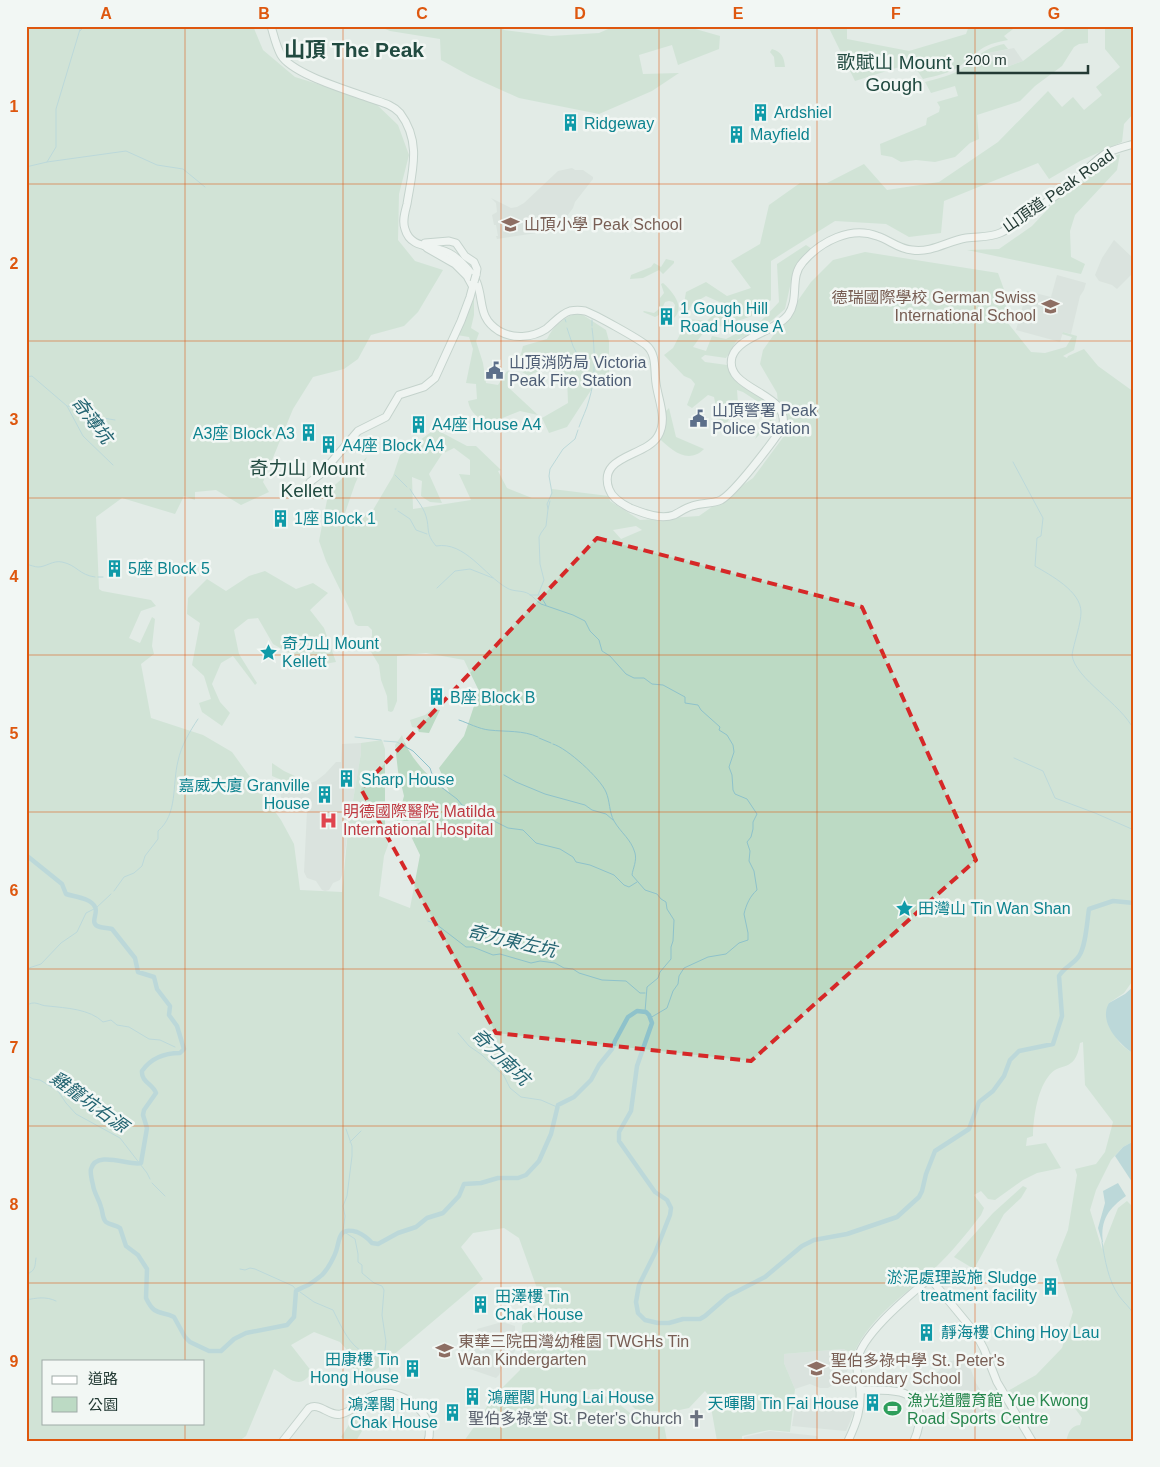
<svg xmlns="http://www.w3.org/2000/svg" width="1160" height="1467" viewBox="0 0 1160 1467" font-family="Arial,'Noto Sans TC',sans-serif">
  <rect width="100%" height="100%" fill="#e2ebe6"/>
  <g fill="#d0dad5">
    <polygon points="1014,48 1023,61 1004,68 990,60 988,53"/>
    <polygon points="572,168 575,170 583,170 593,177 593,179 575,202 573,208 557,230 497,239 496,236 498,236 496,225 494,225 492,215 497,212 496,203 491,198 511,208 517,207 524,203 558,171"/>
    <polygon points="1114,240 1134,259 1134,272 1117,289 1112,285 1099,281 1095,275 1102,258"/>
    <polygon points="1057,275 1086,283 1084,290 1080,296 1071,334 1063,332 1060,342 1016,330 1027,291 1051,297"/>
    <polygon points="361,743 361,753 348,830 342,875 340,880 333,883 329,890 325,891 322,890 316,881 307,878 304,872 307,811 287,805 281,799 280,787 301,786 316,781 325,774 336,762 341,762 342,744"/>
    <polygon points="502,1322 515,1326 515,1351 510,1360 505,1359 499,1375 496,1378 467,1368 480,1337 477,1329"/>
    <polygon points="843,1349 852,1355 855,1362 849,1364 847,1372 834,1384 828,1388 820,1388 810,1384 795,1389 784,1363 784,1354"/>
    <polygon points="966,1357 976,1383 999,1421 995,1424 989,1422 958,1423 954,1421 935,1374 948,1362"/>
    <polygon points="816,1398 851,1406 854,1412 846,1431 792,1426 796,1400"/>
    <polygon points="770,1431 817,1436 818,1441 744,1441 744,1437"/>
  </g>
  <g fill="#bcdac4" fill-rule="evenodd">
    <path d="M26,26H253L263,50L295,77L373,101L398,125L409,155L399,194L398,240L415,261L443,270L418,312L404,326L371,335L358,359L344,369L313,377L293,409L263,482L269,492L241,505L216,490L195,492V500L184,496L175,514L122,498L96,517L99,589L102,591L151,600L156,606L141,611L129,638L140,643L152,617L155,619L152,646L154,654L141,664L151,718L203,735L232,752L281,820L294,844L300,890L342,892L348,830L361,753V743L382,740L385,749V823L388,845L384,856L379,896L410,908L420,855L408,830L422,821H397L404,796L398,771L395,745L402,735C409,758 430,779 449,792L439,768L464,736L479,691L464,660L426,653L397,656V701L393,711L391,712L388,711L387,696L381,680L379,665L368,647V641L372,636V630L368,626H358L355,624L351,612L326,561L319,541L329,490L367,457L355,484L344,516L359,520L373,510L393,476L400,455L435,429L467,446H476L501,470L498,471L507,488L532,498H550L552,489L609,496L610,501L640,520L699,516L753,478L790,428L778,403L777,393L760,364L763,350L811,282L833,260L865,252L998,273L1006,295L1007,322L1031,352L1045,353L1066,347L1072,337L1062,334L1063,332L1077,336L1074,350L1063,356L1067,358L1068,356L1084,349L1098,366L1134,392V979L1124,993L1109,1003C1113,1029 1110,1039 1134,1054V1141L1123,1147L1111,1160L1096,1190L1090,1210L1102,1249L1118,1208L1127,1201L1134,1208V1441H1066C1069,1432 1070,1426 1080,1425L1082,1418L1063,1392L1045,1406C1033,1398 1024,1393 1009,1396L1006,1392L1036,1375L1062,1348L1073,1312L1056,1260L1068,1230L1077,1175L1075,1169L1096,1164L1105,1152L1113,1122L1085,1085L1083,1042L1080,1043C1075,1075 1059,1060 1048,1077C1037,1091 1033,1120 1033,1136L1027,1138L1026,1146L1046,1143L1061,1168L1037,1173L1023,1180L995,1200L988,1199L981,1191L974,1195L984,1208L981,1215C967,1233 952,1252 935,1268C907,1293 871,1316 855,1351H848L843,1349L784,1354V1363L795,1389L790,1432L769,1430L742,1436V1441H717L709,1396L705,1391L689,1408L661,1414L659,1411H637C626,1398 604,1385 587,1390C575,1393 565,1401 554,1404L548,1398L543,1402V1409L555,1414C563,1411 569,1406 576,1402C603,1386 614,1400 635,1417H652L663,1420L667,1441H464L479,1420L492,1398L520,1370L522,1325L544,1308L519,1238L504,1228L473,1233L461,1247L483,1279L378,1368L353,1383V1357L340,1342L314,1332L291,1345L312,1372C299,1392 289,1377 274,1369L246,1436L239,1441H26ZM454,448L470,460V475L459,474L471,500L413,509L412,477L422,481L421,496L430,502L442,503L429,474L442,454ZM636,526L642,530L621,539L613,530ZM44,1361H204V1423H44Z"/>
    <polygon points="378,26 500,26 504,30 551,36 599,33 615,26 685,26 720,36 719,49 678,65 672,45 639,55 643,74 679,73 652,91 599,114 519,98 470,76 441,60 440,39 390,31"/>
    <path d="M828,26H847V39L909,51L966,34L969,26H1017L1004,36L1008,40C979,45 981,51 960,66C950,73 935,76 923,79L912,63L855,81Z"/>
    <path d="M1069,26H1088V43L1079,44L1074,47L1062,66L1035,86L1020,101L977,115L979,139L970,143L955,157L935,162L916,160L901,162L892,157L881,155L880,144L926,125L927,118L939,112L940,107L937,102L958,96L955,86L931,93L925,82C937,79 953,75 963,68C979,56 984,48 1004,44L1008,49L988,53L990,60L1004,68L1023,61Z"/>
    <polygon points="1105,26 1134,26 1134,113 1124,124 1122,142 1080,161 1049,179 1038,163 944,201 941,233 909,237 886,224 835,221 771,261 771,300 755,315 723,326 706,329 693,347 706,351 712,336 726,339 761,321 779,302 777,264 806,245 812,249 800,260 793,273 785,309 763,328 737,340 726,358 705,355 701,358 705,362 727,365 734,377 776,409 774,420 755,439 769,409 743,392 737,390 738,403 723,430 716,432 717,411 714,397 708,395 692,408 687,405 695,384 691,379 684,376 664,355 673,348 688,319 707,321 724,304 706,296 692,304 688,312 682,315 686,292 706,282 727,296 751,288 731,261 760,244 769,205 800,183 827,183 864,164 887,190 939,182 998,142 1048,91 1062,107 1073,97 1084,110 1102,95 1096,87 1120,67 1105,49"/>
    <path d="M772,49C782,52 784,57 785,67H775L774,57L770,52Z"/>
    <polygon points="1120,154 1117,170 1075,215 1070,231 1071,257 1085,264 1081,274 967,250 999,249 1032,226 1060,196 1104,160"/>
    <polygon points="666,259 674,261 674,263 663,274 659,270 643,278 630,279 631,275 651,267 654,263 661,267"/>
    <path d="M663,283C672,291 686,307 674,318L675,305L673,302L669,301L665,302L659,315L655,317L643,312L644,311L654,313L659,309L660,298L664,293L661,284Z"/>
    <path d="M474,296V315L471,328L479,333L476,341L483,363L486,383L498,385L507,371L512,373L509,388L538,415L520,411L490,423C479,419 470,413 468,401L477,399L476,384L466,383L473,349L469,337L457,335C465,324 468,309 474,296Z"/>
    <path d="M580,313L606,330L609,341V378L607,383L595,384L567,427L549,433L542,418L568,403L567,376L547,369C540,372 535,371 529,376L517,369L523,346L547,339C553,326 566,315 580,313Z"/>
    <path d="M669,408L676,437L704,449C688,465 671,450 659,438L664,413Z"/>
    <polygon points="265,571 296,589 313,583 328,593 310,610 324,628 336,662 312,666 273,644 258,618 248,619 234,630 239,654 257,683 255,685 233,656 221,663 212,684 220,702 230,713 222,726 202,712 199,703 211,699 204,676 192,665 200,623 187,614 188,598 207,579 226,591 249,576"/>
    <polygon points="432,709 440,710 429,733 419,732 417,728 412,727 410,720 425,715"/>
    <polygon points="272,763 284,771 299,778 284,781 272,776"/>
    <polygon points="1023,1186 1027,1188 1021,1198 1004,1214 974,1269 954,1257 993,1213"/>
    <polygon points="356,1414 368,1421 356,1441 348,1441 341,1437"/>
  </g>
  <g fill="#8ec2cb">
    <path d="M1134,986V1054C1119,1044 1098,1022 1109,1003L1125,994Z"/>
    <polygon points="1134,1141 1134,1185 1115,1156 1123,1147"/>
    <path d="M1118,1183L1126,1196C1109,1208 1100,1220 1103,1242H1102L1098,1228L1105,1203L1103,1191Z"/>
  </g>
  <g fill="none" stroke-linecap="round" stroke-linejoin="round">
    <g stroke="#8ec2cb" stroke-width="1">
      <polyline points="80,31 85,26"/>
      <polyline points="47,162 56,147 56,109 81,26"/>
      <polyline points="26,167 47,162 126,151 157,165 183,169 205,187"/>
      <polyline points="565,319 566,322"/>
      <polyline points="592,326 592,320"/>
      <polyline points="567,328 573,346 592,384"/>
      <polyline points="26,377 32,376 67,406 83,436 113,465"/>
      <polyline points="68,406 86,409 103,418 115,420"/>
      <path d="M579,427C582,418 587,409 589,400C596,379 595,349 592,328"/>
      <path d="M1013,462L1043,518L1041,536L1037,538L1035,566C1050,575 1081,591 1081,612C1081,624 1074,642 1072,655C1075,679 1121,703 1134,730"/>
      <polyline points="395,475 407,487"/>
      <path d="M410,489C415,498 423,506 426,516C430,529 425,533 436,546C465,541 484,575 507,588C513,592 523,590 529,594C534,597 536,601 541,604L573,615L585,621L590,631L599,640L602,651L610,656L626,674L634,678H644L652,684L663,685L685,697V703L698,705L701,710L720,727L719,730L727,735L733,745L734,752L729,767L732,775L733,790L735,794L747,799L757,814L753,822V829L751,837L747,842L750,851L749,861L754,871L757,890C750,896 746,905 744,914L748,933V940L739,943L726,954L708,957L684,968L679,976L678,984L673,991L667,1008L650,1018"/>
      <polyline points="395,509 396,509"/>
      <polyline points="548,509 550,501"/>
      <polyline points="398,511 410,519 416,530 427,534"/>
      <path d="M26,564C30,565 35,567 38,567C46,567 53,560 62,562C77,565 79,575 95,577"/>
      <polyline points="98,577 103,577"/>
      <polyline points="437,588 455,571 470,569 493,578"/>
      <polyline points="530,595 540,595 546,605"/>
      <polyline points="538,595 544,580 540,564 539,537 541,533 546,526 548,509 547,504 552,493 549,476 550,469 563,449 575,439 578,430"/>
      <path d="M459,720C468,723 479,729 489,730C506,732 523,730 538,737"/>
      <polyline points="355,737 381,740"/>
      <polyline points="539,738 551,743"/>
      <polyline points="384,741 397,742 413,751 430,768 434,780 437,784 457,799 462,805 508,828 523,830 536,843 560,849 573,857 576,862 590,865 614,875 624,885 629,887 637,882"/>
      <path d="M553,744C567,748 600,778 606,792C610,801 609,812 614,821C621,833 631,839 635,853C637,861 633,868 632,875L645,890L657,894L661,899L666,902L667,909L674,920L673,941L671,947V959L660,972L658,978L647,987L645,1012"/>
      <polyline points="1014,758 1043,771 1055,798 1095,813 1134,830"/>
      <polyline points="504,775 516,782 545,794 585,805 592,810 606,814 613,820"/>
      <path d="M114,891L124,877L134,873L142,866L145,856L158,839V831C178,814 172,785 178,761C181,746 190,731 198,719"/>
      <polyline points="428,921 436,924 466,947 473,947 493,955 500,954 531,963 540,961 555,963 564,968 573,969 579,973 602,980 626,981 640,993 645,993"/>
      <polyline points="26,969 41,964 61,943 77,932 86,913 96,908 111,894"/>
      <path d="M26,1006C35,999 39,1006 48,1006C66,1008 90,1009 103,1022L111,1020L117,1025L129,1027L149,1039L160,1040L175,1047"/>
      <polyline points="458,1033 469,1046 482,1055 504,1076 510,1088 521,1097 541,1100 557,1107"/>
      <polyline points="26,1075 33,1079 40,1080 58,1091 66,1103 76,1114 120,1138 147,1173 150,1179"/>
      <polyline points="346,1129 352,1146 352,1156 347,1196 343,1206 345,1216 343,1231 355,1239 358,1254 358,1262 362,1265 362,1273 374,1283 382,1286 384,1290 382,1315 386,1342 385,1350 388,1357 390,1371 386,1384"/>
      <polyline points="350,1142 361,1131"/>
      <polyline points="152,1183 165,1196"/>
      <path d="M1102,1242C1105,1260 1108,1280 1119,1296C1124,1303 1130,1307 1134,1315"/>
      <polyline points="240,1269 245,1270 250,1268 255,1269 293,1286 297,1291"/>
      <path d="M26,1284L29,1273C36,1270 35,1264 36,1258"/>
      <path d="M300,1292L314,1302L333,1310C346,1336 355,1359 388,1357"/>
      <path d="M26,1300C36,1298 46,1296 56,1301"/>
    </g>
    <path stroke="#8ec2cb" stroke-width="4.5" d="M26,855L62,884L66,894C75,897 91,898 95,907C99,913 88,924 100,927C104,928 108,928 112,929L135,958L138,972L154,977L157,989L170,1006L169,1015L177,1026L184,1049L180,1053C165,1053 151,1058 142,1071C141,1082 153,1084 156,1093L144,1110L143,1115L147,1128L141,1163C132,1167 96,1149 91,1169C90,1173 92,1181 93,1185C94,1193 99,1199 101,1207C103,1212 102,1218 106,1222C110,1225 116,1225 120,1228L126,1246L138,1255L147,1269L146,1298C155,1317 160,1310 174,1317L185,1337L190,1342L209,1351H221L234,1339L246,1333L287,1325L294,1317L296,1291C300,1288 302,1288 306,1286C311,1284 318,1278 322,1275C328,1269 335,1256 337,1248C340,1236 340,1227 357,1232C364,1235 367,1237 372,1243L378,1244L398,1233L416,1227L427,1218L443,1213L459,1196L464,1184L481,1183L498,1178H518L526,1175L539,1161L551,1134L558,1105L574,1097L591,1080L599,1065L612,1049L615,1041L628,1017L637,1011L646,1012L649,1015L652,1023L637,1066L631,1111L619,1132V1141L655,1192L667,1200L671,1208L670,1215L655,1253L639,1285L636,1302L638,1313L645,1320L658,1323H669L683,1319H700L705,1316L728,1296L765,1277L802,1246L814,1240L847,1234L897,1217L919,1197L922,1191L926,1174L935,1151L969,1129L979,1102L993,1091L1004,1076L1010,1060L1019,1051L1053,1044L1062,1016L1059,976C1064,967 1074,964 1079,956C1086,946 1087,921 1089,909L1113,901L1134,903"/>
    <defs>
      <g id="secondary">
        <path d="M271,26C274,36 276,46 281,55C292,74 347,90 369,98C380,102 392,104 400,113C422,142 412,172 407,204C405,212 402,221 405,229C410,247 427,245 441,250C449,252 456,257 462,263C468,269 474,275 477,283C484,302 478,318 499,331C513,339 532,338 546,329C554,323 560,314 570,311C575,310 580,310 585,311C596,315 637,338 646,345C657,354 654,370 656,383C658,400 668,419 658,436C646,457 597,455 609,489C612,498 622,504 630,508C643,513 660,520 674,515C680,512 685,508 692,506C701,503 712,504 721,500C735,492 772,443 782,428C794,392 723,391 732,357C739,336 775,332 788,315C800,298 789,277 803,262C821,241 851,226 877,236C890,240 898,249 912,250C932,253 948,241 966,238C978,236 989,238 1000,233C1011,228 1021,220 1031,213C1047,202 1063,191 1077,179C1086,170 1095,161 1105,154C1114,149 1124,147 1134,144"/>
        <polyline points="425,246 425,243 449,241 456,243 465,256 474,262 477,269 476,275"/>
        <polyline points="427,248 455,264 467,276 473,287"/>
        <polyline points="310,482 322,473 358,431 386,417 399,395 424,387 435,378 461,321 470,297 474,282"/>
        <path d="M860,1390C873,1390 887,1389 900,1392C924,1398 922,1423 914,1441"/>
        <path d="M283,1441L309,1408C320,1402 329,1417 341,1414C355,1411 364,1397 378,1394C401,1388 437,1414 428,1441"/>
        <path d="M848,1441C857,1422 861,1410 860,1389C859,1380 856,1371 857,1362C860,1335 910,1295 930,1278L976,1334L984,1349L997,1382L1032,1441"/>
      </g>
    </defs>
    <use href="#secondary" stroke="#a1b5ae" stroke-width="9"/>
    <use href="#secondary" stroke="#fff" stroke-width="7"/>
    <defs>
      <polyline id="secondary-bridge" points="474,282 476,275"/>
    </defs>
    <use href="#secondary-bridge" stroke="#a1b5ae" stroke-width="9" stroke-linecap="butt"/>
    <use href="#secondary-bridge" stroke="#fff" stroke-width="7"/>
  </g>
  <path d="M0 0H1160V1467H0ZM597,538L862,607L976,860L751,1061L496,1033L361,789Z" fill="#e2ebe6" fill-opacity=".55" fill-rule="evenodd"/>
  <path fill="none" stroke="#d62828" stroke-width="4" stroke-dasharray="10 6" stroke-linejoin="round" d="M597,538L862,607L976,860L751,1061L496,1033L361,789Z"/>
  <path fill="none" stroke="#de570e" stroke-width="1" stroke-opacity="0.55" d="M185,26V1361M343,26V1441M501,26V1441M659,26V1441M817,26V1441M975,26V1441M26,184H1134M26,341H1134M26,498H1134M26,655H1134M26,812H1134M26,969H1134M26,1126H1134M26,1283H1134M185,1423V1441"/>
  <defs>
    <symbol id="building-bare" viewBox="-9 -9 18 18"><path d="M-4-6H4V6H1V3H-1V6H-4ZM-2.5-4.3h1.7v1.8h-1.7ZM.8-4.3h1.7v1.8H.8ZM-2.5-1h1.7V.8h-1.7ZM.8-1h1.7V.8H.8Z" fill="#0f9aa8" stroke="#f2f7f4" stroke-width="2.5" paint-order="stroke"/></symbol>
    <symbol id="school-bare" viewBox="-9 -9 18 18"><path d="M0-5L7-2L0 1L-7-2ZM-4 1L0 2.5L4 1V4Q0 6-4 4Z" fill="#8d6e63" stroke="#f2f7f4" stroke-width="2.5" paint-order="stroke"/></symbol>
    <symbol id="civic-bare" viewBox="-9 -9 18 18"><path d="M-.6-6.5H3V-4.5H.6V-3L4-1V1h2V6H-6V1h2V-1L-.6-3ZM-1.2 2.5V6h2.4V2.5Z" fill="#5c6f8a" stroke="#f2f7f4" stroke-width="2.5" paint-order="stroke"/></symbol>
    <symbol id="sight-bare" viewBox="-9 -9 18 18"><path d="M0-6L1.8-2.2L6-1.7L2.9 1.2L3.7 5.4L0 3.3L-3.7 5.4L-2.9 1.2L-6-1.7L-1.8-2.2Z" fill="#0f9aa8" stroke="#f2f7f4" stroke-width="2.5" paint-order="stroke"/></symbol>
    <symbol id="hospital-bare" viewBox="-9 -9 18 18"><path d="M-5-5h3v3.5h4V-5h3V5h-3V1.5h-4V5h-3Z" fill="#e0444e" stroke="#f2f7f4" stroke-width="2.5" paint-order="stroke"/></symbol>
    <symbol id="stadium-bare" viewBox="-9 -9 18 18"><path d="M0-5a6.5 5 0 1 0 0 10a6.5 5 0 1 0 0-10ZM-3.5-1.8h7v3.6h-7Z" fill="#2e9e5b" stroke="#f2f7f4" stroke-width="2.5" paint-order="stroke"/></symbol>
    <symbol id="church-bare" viewBox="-9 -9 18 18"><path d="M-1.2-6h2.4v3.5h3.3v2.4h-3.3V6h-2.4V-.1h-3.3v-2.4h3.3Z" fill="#6b7280" stroke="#f2f7f4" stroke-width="2.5" paint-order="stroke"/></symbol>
  </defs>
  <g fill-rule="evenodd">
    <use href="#building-bare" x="748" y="100" width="25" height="25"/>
    <use href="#building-bare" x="558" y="110" width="25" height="25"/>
    <use href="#building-bare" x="724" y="122" width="25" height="25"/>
    <use href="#school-bare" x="498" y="212" width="25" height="25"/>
    <use href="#school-bare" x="1038" y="294" width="25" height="25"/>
    <use href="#building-bare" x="654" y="304" width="25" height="25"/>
    <use href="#civic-bare" x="482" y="358" width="25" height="25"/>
    <use href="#civic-bare" x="686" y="406" width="25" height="25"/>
    <use href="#building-bare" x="406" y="412" width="25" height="25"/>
    <use href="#building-bare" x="296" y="420" width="25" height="25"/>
    <use href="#building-bare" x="316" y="432" width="25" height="25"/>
    <use href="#building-bare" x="268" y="506" width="25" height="25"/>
    <use href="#building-bare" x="102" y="556" width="25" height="25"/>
    <use href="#sight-bare" x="256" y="640" width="25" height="25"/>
    <use href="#building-bare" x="424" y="684" width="25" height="25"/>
    <use href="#building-bare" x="334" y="766" width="25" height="25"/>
    <use href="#building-bare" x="312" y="782" width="25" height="25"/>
    <use href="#hospital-bare" x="316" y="808" width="25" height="25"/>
    <use href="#sight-bare" x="892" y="896" width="25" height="25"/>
    <use href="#building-bare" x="1038" y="1274" width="25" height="25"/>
    <use href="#building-bare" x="468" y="1292" width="25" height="25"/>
    <use href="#building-bare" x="914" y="1320" width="25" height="25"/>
    <use href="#school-bare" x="432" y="1338" width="25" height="25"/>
    <use href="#building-bare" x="400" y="1356" width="25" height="25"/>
    <use href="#school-bare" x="804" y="1356" width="25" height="25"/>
    <use href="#building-bare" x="460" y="1384" width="25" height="25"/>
    <use href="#building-bare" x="860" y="1390" width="25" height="25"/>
    <use href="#stadium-bare" x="880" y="1396" width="25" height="25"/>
    <use href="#building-bare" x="440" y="1400" width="25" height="25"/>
    <use href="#church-bare" x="684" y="1406" width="25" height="25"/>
  </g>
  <g text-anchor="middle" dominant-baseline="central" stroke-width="5" stroke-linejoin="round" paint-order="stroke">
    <g font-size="16" fill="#0d838f" stroke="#f2f7f4" text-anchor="start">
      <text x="774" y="112">Ardshiel</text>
      <text x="584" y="123">Ridgeway</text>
      <text x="750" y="134">Mayfield</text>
      <text x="680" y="308">1 Gough Hill<tspan x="680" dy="18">Road House A</tspan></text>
      <text x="432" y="424">A4座 House A4</text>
      <text x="295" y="433" text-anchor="end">A3座 Block A3</text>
      <text x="342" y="445">A4座 Block A4</text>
      <text x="294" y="518">1座 Block 1</text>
      <text x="128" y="568">5座 Block 5</text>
      <text x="282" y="643">奇力山 Mount<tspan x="282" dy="18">Kellett</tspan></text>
      <text x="450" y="697">B座 Block B</text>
      <text x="361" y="779">Sharp House</text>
      <text x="310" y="785" text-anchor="end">嘉威大廈 Granville<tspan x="310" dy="18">House</tspan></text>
      <text x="918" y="908">田灣山 Tin Wan Shan</text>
      <text x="1037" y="1277" text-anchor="end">淤泥處理設施 Sludge<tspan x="1037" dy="18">treatment facility</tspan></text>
      <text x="495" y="1296">田澤樓 Tin<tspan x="495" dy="18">Chak House</tspan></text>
      <text x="941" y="1332">靜海樓 Ching Hoy Lau</text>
      <text x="399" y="1359" text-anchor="end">田康樓 Tin<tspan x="399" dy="18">Hong House</tspan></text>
      <text x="487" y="1397">鴻麗閣 Hung Lai House</text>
      <text x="859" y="1403" text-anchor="end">天暉閣 Tin Fai House</text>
      <text x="438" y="1404" text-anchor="end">鴻澤閣 Hung<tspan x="438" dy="18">Chak House</tspan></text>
    </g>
    <g font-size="16" fill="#233a34" stroke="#f2f7f4">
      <text transform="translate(1058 191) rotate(-35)">山頂道 Peak Road</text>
    </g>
    <g font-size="16" fill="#785e54" stroke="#f2f7f4" text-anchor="start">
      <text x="524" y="224">山頂小學 Peak School</text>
      <text x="1036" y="297" text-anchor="end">德瑞國際學校 German Swiss<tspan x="1036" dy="18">International School</tspan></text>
      <text x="458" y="1341">東華三院田灣幼稚園 TWGHs Tin<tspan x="458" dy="18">Wan Kindergarten</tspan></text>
      <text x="831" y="1360">聖伯多祿中學 St. Peter's<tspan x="831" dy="18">Secondary School</tspan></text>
    </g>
    <g font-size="16" fill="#4e5e75" stroke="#f2f7f4" text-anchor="start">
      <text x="509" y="362">山頂消防局 Victoria<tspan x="509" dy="18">Peak Fire Station</tspan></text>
      <text x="712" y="410">山頂警署 Peak<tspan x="712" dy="18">Police Station</tspan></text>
    </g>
    <g font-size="16" fill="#be3a42" stroke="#f2f7f4" text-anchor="start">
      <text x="343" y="811">明德國際醫院 Matilda<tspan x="343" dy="18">International Hospital</tspan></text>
    </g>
    <g font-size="16" fill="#27864d" stroke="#f2f7f4" text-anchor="start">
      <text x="907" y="1400">漁光道體育館 Yue Kwong<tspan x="907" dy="18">Road Sports Centre</tspan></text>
    </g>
    <g font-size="16" fill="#5b616d" stroke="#f2f7f4" text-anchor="end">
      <text x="682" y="1418">聖伯多祿堂 St. Peter's Church</text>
    </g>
    <g font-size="18" font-style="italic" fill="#236471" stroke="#f2f7f4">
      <text transform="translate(92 420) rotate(52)">奇薄坑</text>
      <text transform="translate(512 941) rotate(13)">奇力東左坑</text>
      <text transform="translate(501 1057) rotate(44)">奇力南坑</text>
      <text transform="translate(89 1102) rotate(36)">雞籠坑右源</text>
    </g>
    <g font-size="19" fill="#214a40" stroke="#f2f7f4">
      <text x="894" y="62">歌賦山 Mount<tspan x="894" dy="22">Gough</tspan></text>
      <text x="307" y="468">奇力山 Mount<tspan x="307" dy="22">Kellett</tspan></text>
    </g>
    <g font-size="21" font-weight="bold" fill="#214a40" stroke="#f2f7f4">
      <text x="354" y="49">山頂 The Peak</text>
    </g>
  </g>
  <rect width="1160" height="1467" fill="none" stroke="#f2f7f4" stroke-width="55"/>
  <rect x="42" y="1360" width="162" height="65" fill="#f2f7f4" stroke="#9faba7"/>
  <rect x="52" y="1376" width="25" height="8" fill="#ffffff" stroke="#9faba7"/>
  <text x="88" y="1384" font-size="15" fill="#233a34">道路</text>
  <rect x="52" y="1397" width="25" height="15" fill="#bcdac4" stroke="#9faba7"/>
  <text x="88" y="1410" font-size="15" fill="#233a34">公園</text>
  <path d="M958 65v8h130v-8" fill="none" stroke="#233a34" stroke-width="2.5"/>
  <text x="965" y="65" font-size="15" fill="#233a34" stroke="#f2f7f4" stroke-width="4" paint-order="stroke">200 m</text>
  <rect x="28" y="28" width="1104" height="1412" fill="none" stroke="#de570e" stroke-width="2"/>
  <g font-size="16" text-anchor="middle" font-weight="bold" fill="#de570e">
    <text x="106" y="19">A</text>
    <text x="264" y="19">B</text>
    <text x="422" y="19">C</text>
    <text x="580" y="19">D</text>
    <text x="738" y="19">E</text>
    <text x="896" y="19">F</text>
    <text x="1054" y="19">G</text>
    <text x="14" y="112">1</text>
    <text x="14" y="269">2</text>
    <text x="14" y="425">3</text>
    <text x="14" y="582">4</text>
    <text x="14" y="739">5</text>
    <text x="14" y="896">6</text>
    <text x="14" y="1053">7</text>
    <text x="14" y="1210">8</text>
    <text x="14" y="1367">9</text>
  </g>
</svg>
